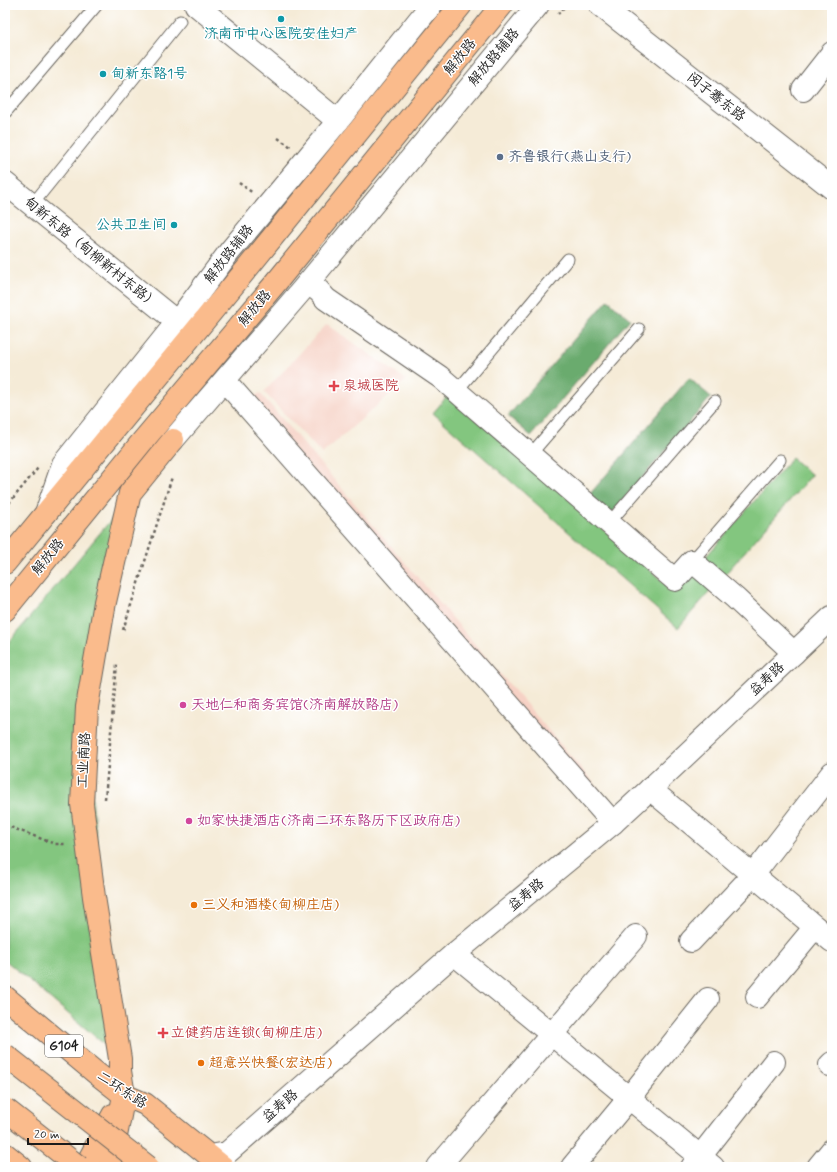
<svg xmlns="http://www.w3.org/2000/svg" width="837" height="1172" viewBox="0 0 837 1172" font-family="Mynerve,'LXGW WenKai TC',sans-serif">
  <rect width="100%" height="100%" fill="#fff"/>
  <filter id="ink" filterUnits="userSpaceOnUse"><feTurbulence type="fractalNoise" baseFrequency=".025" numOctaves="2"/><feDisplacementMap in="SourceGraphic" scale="8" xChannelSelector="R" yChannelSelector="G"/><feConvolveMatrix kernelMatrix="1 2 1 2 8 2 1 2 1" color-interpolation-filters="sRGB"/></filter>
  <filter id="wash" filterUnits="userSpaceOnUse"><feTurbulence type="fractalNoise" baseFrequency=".012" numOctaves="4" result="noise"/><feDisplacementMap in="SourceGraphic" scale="16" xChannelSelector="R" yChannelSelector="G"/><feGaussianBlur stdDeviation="0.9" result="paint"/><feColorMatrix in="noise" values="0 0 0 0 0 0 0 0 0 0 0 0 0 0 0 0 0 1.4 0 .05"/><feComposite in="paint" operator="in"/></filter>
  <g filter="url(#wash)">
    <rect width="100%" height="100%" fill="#f5ebd7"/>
    <g fill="#f6d1c5">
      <polygon points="327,324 406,380 322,454 264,392"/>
      <polygon points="260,393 609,801 602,807 249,400"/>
    </g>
    <g fill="#83c67f" stroke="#50714e">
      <polygon points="449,394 675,592 792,458 812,475 678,628 433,413"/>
      <polygon points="120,509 83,706 118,1056 5,960 5,647"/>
    </g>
    <g fill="#6aab6e" stroke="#436445">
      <polygon points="608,300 630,319 531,436 508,416"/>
      <polygon points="689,378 711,397 611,514 589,495"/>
    </g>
  </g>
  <g filter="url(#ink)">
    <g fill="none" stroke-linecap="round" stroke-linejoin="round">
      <defs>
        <g id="service">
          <polyline points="5,113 97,5"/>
          <polyline points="32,205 180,21"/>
          <polyline points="456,392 568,259"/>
          <polyline points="530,455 639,329"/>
          <polyline points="609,523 715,401"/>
          <polyline points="692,561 780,460"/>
        </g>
        <g id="minor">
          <polyline points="196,5 338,121"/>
          <polyline points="803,90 832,53"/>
          <polyline points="308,283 319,291 326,299 440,377 675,580 692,561 735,598 794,653"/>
          <polyline points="225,381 613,823"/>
          <polyline points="650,789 832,941"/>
          <polyline points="691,941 753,875 832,773"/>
          <polyline points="454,954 713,1167"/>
          <polyline points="757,997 815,927"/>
          <polyline points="830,1065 832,1063"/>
          <polyline points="629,1098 708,999"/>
          <polyline points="438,1167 636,936"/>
          <polyline points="572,1167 635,1091"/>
          <polyline points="692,1167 774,1062"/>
          <polyline points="818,1167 832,1150"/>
        </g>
        <g id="tertiary">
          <polyline points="600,5 832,188"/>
          <polyline points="5,183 177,322"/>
          <polyline points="173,440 302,290 538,5"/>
          <polyline points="46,513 63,464 177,322 230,251 338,121 431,5"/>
          <polyline points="210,1156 227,1153 454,954 613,823 650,789 832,617"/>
        </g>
        <g id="primary">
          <polyline points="5,563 250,265 461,5"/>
          <polyline points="5,610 141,443 274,285 502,5"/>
          <polyline points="85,1167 113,1115"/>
          <polyline points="110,1167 124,1095 120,1071 120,1059 94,897 82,804 87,707 105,602 130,493 173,440"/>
        </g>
        <g id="trunk">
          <polyline points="5,997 96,1073 124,1095 145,1104 223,1167"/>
          <polyline points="5,1154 21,1167"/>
        </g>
      </defs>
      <use href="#service" stroke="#68645d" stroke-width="13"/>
      <use href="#minor" stroke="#68645d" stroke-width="24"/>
      <use href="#tertiary" stroke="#68645d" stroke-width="24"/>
      <use href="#primary" stroke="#68645d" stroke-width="24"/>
      <use href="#trunk" stroke="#68645d" stroke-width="24"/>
      <g stroke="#68645d" stroke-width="2.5" stroke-dasharray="3 3" stroke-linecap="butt">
        <polyline points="558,14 566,5"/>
        <polyline points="278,138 291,147"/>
        <polyline points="239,183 253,193"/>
        <polyline points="5,508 38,468"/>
        <polyline points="123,630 172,477"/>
        <polyline points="105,799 117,664"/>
        <polyline points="5,825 55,844 67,844"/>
      </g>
      <use href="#service" stroke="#fff" stroke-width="11"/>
      <use href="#minor" stroke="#fff" stroke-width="22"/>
      <use href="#tertiary" stroke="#fff" stroke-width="22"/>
      <use href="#primary" stroke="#fabb8c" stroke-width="22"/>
      <use href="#trunk" stroke="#fabb8c" stroke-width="22"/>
      <defs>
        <g id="trunk-bridge">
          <polyline points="5,1055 148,1167"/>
          <polyline points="5,1109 79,1167"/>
        </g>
      </defs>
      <use href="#trunk-bridge" stroke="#68645d" stroke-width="24" stroke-linecap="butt"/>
      <use href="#trunk-bridge" stroke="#fabb8c" stroke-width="22"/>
    </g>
  </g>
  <g fill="#0f9aa8" stroke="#fff" stroke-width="1.5">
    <circle cx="281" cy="19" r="4"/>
    <circle cx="103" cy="74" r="4"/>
    <circle cx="174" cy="225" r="4"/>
  </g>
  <circle fill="#5c6f8a" stroke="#fff" stroke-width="1.5" cx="500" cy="157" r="4"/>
  <g fill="#e0444e" stroke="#fff" stroke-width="1.5">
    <path d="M332 380h4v4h4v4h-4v4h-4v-4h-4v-4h4z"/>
    <path d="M161 1027h4v4h4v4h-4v4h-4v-4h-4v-4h4z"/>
  </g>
  <g fill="#d1479c" stroke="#fff" stroke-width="1.5">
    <circle cx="183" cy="705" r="4"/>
    <circle cx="189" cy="821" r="4"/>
  </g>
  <g fill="#e8710a" stroke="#fff" stroke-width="1.5">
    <circle cx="194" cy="905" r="4"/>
    <circle cx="201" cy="1063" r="4"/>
  </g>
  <g text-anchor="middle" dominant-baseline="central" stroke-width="3" stroke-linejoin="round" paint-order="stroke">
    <rect fill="#fff" stroke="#606060" stroke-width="1" x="45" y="1035" width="38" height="22" rx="3"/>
    <g font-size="13" font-weight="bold" fill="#1c1c1c">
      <text x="64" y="1046">G104</text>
    </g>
    <g font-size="14" fill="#0d838f" stroke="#fff">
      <text x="281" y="34">济南市中心医院安佳妇产</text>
      <text x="111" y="74" text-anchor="start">甸新东路1号</text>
      <text x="166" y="225" text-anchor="end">公共卫生间</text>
    </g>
    <g font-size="14" fill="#1c1c1c" stroke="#fff">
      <text transform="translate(460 57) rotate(-51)">解放路</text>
      <text transform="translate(494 57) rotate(-50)">解放路辅路</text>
      <text transform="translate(716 97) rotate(38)">闵子骞东路</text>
      <text transform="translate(91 253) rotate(39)">甸新东路（甸柳新村东路）</text>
      <text transform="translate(229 254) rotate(-52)">解放路辅路</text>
      <text transform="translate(255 308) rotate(-50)">解放路</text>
      <text transform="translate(48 557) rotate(-51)">解放路</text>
      <text transform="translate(767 679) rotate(-43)">益寿路</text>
      <text transform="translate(84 760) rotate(-87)">工业南路</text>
      <text transform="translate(526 895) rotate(-40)">益寿路</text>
      <text transform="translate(122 1090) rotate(33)">二环东路</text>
      <text transform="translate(280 1106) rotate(-41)">益寿路</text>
    </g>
    <g font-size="14" fill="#4e5e75" stroke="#fff" text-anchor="start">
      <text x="508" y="157">齐鲁银行(燕山支行)</text>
    </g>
    <g font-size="14" fill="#be3a42" stroke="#fff" text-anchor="start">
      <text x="343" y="386">泉城医院</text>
      <text x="171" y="1033">立健药店连锁(甸柳庄店)</text>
    </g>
    <g font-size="14" fill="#b23c85" stroke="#fff" text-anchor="start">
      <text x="191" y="705">天地仁和商务宾馆(济南解放路店)</text>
      <text x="197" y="821">如家快捷酒店(济南二环东路历下区政府店)</text>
    </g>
    <g font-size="14" fill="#c56008" stroke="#fff" text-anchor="start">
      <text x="202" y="905">三义和酒楼(甸柳庄店)</text>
      <text x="209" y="1063">超意兴快餐(宏达店)</text>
    </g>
  </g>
  <rect width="837" height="1172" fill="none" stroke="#fff" stroke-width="20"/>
  <path d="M28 1138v6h60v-6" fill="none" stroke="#1c1c1c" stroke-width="2"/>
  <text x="34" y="1138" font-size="12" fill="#1c1c1c" stroke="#ffffff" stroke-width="3" paint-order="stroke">20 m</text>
</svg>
